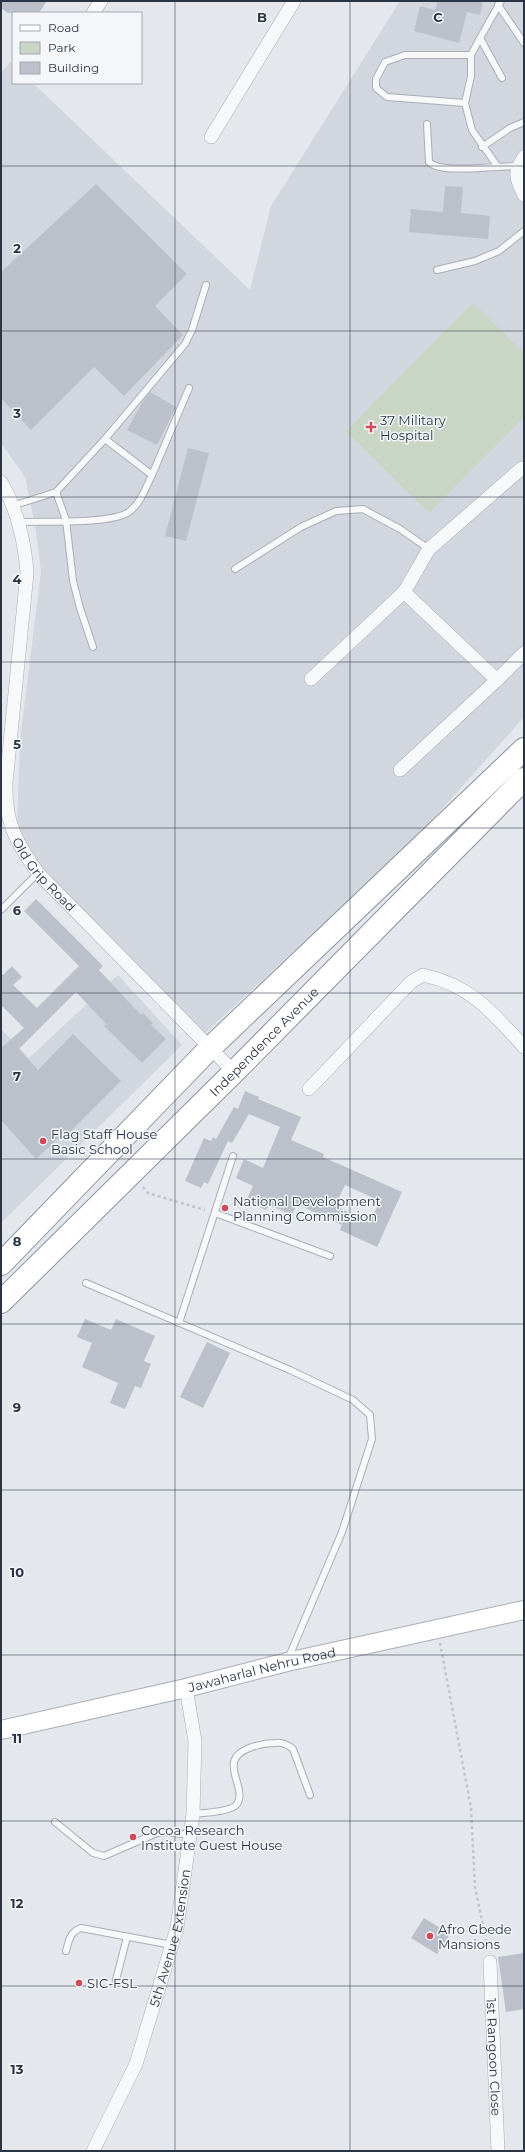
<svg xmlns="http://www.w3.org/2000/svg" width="525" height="2152" viewBox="0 0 525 2152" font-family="Montserrat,sans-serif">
  <rect width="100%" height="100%" fill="#e4e7ec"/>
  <g fill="#d2d6de">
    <polygon points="400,1 524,1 524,717 418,836 202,1036 40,869 17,827 20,741 41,571 35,525 25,477 1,443 1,73 10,62 13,64 13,83 33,83 250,290 271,206"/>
    <polygon points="118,975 182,1045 1,1223 1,1029 29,1058"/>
  </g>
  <polygon fill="#c9d6c5" points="473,303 524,353 524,417 429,513 346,431"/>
  <g fill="#bbc0ca" fill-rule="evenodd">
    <polygon points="1,1 47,1 39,13 8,13 1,8"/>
    <polygon points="438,1 483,1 480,15 467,12 459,43 414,31 420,6 435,10"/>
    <polygon points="96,184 187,274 155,306 183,335 124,396 94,367 31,430 1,398 1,272"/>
    <polygon points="445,186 463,187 461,213 490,216 488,239 409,232 411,209 443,212"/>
    <polygon points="150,392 176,407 157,445 127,430 143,401"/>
    <polygon points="188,448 209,453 186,541 165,536"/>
    <polygon points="36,899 103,966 99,970 141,1015 143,1013 153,1023 151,1025 166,1039 142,1063 104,1026 106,1024 76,992 19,1049 38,1070 73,1034 121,1081 65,1137 62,1135 36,1159 1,1120 1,1048 24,1028 1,1005 1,973 3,975 12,966 22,977 13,985 37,1008 79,966 24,911"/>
    <path d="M245,1091L259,1097L258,1099L301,1117L291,1140L324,1154L323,1157L402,1192L377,1247L340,1230L342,1225L297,1204L292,1215L269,1205L266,1210L246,1201L253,1186L236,1178L244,1159L263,1168L280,1127L249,1114L232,1143L228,1141L208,1184L204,1182L201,1188L185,1181L204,1138L211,1141L213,1137L216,1139L234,1107L238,1109ZM345,1185L380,1201L370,1222L335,1206Z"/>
    <polygon points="85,1319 111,1330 116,1319 155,1336 144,1361 151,1364 141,1388 135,1386 125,1409 110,1403 118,1383 82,1367 92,1343 77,1337"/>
    <polygon points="207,1342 230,1353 203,1408 180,1397"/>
    <polygon points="424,1918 450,1934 437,1954 411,1938"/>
    <polygon points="524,1953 524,2009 506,2012 498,1957"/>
  </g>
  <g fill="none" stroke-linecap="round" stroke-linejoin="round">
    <defs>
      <g id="lane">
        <polyline points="498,5 524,43"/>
        <polyline points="480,38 501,1"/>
        <polyline points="471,55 471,76 465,103 472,130 498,167 517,166"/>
        <polyline points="465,103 387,97 376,88 376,79 385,62 405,55 471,55 480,38 502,78"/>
        <path d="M427,124L429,162C439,173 482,167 498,167"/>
        <polyline points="482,147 510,128 524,122"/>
        <polyline points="437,270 475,261 499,251 524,231"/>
        <polyline points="105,439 152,475 189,388"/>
        <polyline points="56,492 66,520 73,581 80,608 93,647"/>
        <polyline points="12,506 56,492 105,439 185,344 192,330 206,285"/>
        <path d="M17,522C43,521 103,524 125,514C139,508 146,487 152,475"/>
        <polyline points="235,569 301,527 336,511 363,509 400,529 429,549"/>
        <polyline points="1,910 38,873"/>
        <polyline points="215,1213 330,1256"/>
        <polyline points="86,1283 290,1370 353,1400 370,1415 372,1439 342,1532 288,1659"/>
        <polyline points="179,1323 233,1156"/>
        <path d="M193,1814C202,1813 232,1812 237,1804C245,1792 231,1775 234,1762C237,1748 263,1743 276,1743C283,1742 288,1745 293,1749L310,1795"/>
        <polyline points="55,1822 93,1853 104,1856 157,1833 167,1832 190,1835"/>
        <path d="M66,1951C69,1940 70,1932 81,1928L172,1945"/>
        <polyline points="116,1980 127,1937"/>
      </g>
      <g id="street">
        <polyline points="93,13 101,1"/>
        <polyline points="211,137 294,1"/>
        <path d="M524,157C513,172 516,179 524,195"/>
        <path id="s1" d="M1,482C17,508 25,543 27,573L6,783C5,823 16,842 38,873L234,1072"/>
        <polyline points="404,592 497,680"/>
        <polyline points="311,679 404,592 429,549 522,468 524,469"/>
        <polyline points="400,770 497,680 524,653"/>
        <path d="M309,1089L411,982L423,975C472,986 492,1012 524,1047"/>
        <path id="s2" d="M490,1962L498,2151"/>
        <path id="s3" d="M93,2151L136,2064L177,1928L193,1814L195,1741L186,1688"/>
      </g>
      <g id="secondary">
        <path id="s4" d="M1,1730L186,1688L287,1662L524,1610"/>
      </g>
      <g id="highway">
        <polyline points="1,1264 209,1049 524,749"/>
        <path id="s5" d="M1,1302L234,1072L524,779"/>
      </g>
    </defs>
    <use href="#lane" stroke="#a9aeb7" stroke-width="8"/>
    <use href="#street" stroke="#a9aeb7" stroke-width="14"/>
    <use href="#secondary" stroke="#a9aeb7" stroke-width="20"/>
    <use href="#highway" stroke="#8b94a3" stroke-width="24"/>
    <g stroke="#c2c5cb" stroke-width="2.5" stroke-dasharray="3 3" stroke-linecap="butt">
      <polyline points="143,1187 148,1193 205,1210"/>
      <polyline points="440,1643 471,1808 475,1887 488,1950"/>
    </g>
    <use href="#lane" stroke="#f7f8fa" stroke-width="6"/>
    <use href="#street" stroke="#f7f8fa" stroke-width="13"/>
    <use href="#secondary" stroke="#fff" stroke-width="18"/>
    <use href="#highway" stroke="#fff" stroke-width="22"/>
  </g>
  <path fill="none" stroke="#2b3445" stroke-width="1" stroke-opacity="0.55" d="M175,1V2151M350,1V2151M1,166H524M1,331H524M1,497H524M1,662H524M1,828H524M1,993H524M1,1159H524M1,1324H524M1,1490H524M1,1655H524M1,1821H524M1,1986H524"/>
  <g fill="#d1495b" stroke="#f4f6f9" stroke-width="1.5">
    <path d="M369 421h4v4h4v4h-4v4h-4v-4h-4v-4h4z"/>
    <circle cx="43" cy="1141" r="4"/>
    <circle cx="225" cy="1208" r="4"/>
    <circle cx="133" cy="1837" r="4"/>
    <circle cx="430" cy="1936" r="4"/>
    <circle cx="79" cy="1983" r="4"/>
  </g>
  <g text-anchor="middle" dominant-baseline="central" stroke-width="3" stroke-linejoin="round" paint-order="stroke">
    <g font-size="13" fill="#2b3445" stroke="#f4f6f9" text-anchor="start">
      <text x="380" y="420">37 Military<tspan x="380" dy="15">Hospital</tspan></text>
      <text x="51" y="1134">Flag Staff House<tspan x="51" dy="15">Basic School</tspan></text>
      <text x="233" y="1201">National Development<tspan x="233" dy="15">Planning Commission</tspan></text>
      <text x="141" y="1830">Cocoa Research<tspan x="141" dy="15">Institute Guest House</tspan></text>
      <text x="438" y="1929">Afro Gbede<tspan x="438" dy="15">Mansions</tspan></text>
      <text x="87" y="1983">SIC-FSL</text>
    </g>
    <g font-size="13" fill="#2b3445" stroke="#f4f6f9">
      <text stroke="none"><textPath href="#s1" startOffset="409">Old Grip Road</textPath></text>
      <text stroke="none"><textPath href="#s5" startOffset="370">Independence Avenue</textPath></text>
      <text stroke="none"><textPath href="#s4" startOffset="268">Jawaharlal Nehru Road</textPath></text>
      <text stroke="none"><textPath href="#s3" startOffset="228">5th Avenue Extension</textPath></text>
      <text stroke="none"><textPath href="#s2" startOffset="95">1st Rangoon Close</textPath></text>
    </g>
  </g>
  <g font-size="13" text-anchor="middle" font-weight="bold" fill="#2b3445" stroke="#f4f6f9" stroke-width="3" stroke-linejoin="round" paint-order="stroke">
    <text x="262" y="22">B</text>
    <text x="438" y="22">C</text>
    <text x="17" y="253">2</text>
    <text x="17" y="418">3</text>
    <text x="17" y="584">4</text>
    <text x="17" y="749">5</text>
    <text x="17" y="915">6</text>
    <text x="17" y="1081">7</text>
    <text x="17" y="1246">8</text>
    <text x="17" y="1412">9</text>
    <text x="17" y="1577">10</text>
    <text x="17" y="1743">11</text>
    <text x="17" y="1908">12</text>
    <text x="17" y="2074">13</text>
  </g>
  <rect width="525" height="2152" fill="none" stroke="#2b3445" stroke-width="4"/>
  <rect x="12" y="12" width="130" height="72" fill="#f4f6f9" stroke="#a4a8b1"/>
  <rect x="20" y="25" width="20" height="6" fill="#ffffff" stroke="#a4a8b1"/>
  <text x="48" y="32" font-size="12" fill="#2b3445">Road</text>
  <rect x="20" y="42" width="20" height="12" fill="#c9d6c5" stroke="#a4a8b1"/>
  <text x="48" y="52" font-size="12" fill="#2b3445">Park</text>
  <rect x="20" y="62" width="20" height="12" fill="#bbc0ca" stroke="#a4a8b1"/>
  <text x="48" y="72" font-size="12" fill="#2b3445">Building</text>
</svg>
